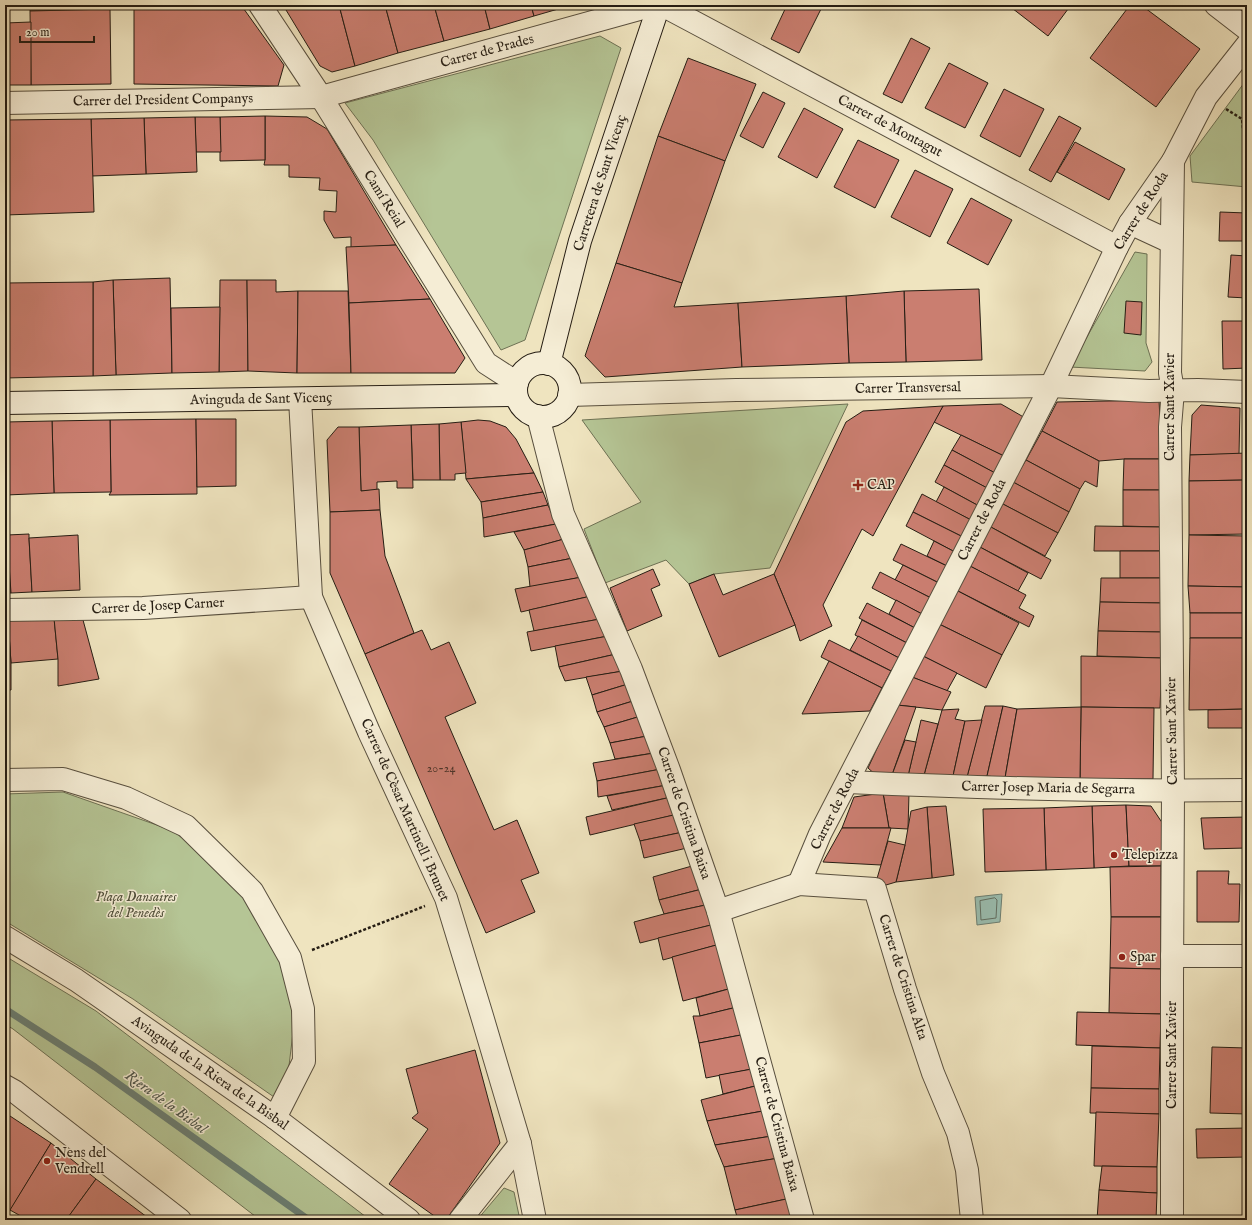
<svg xmlns="http://www.w3.org/2000/svg" width="1252" height="1225" viewBox="0 0 1252 1225" font-family="'IM FELL English',serif">
  <rect width="100%" height="100%" fill="#efe4bf"/>
  <filter id="stains"><feTurbulence type="fractalNoise" baseFrequency=".005" numOctaves="4"/><feColorMatrix values="0 0 0 0 .2 0 0 0 0 .09 0 0 0 0 .02 0 0 0 .5 -.17"/></filter>
  <radialGradient id="worn" r=".72"><stop offset=".6" stop-color="#630" stop-opacity="0"/><stop offset="1" stop-color="#630" stop-opacity=".3"/></radialGradient>
  <g fill="#b5c595" stroke="#6d7154">
    <polygon points="600,36 621,48 525,340 501,350 373,140 345,103"/>
    <polygon points="1247,79 1247,187 1192,182 1190,156"/>
    <polygon points="1135,252 1147,254 1146,343 1152,362 1145,371 1070,367"/>
    <polygon points="848,404 770,568 714,574 689,584 666,560 605,583 584,529 641,502 582,420"/>
    <polygon points="63,792 171,830 212,859 246,899 284,963 294,1024 288,1074 274,1097 133,999 5,921 5,794"/>
    <polygon points="5,956 96,1011 370,1220 260,1220 13,1029 5,1024"/>
    <polygon points="504,1188 514,1192 520,1220 477,1220"/>
  </g>
  <polygon fill="#9abfb2" stroke="#6b7e72" points="1002,894 1000,922 977,925 975,897"/>
  <g fill="none" stroke-linecap="round" stroke-linejoin="round">
    <polygon stroke="#606e62" stroke-width="1" points="995,898 997,900 996,918 981,920 980,901"/>
    <polyline stroke="#6b7e72" stroke-width="7" points="5,1009 95,1067 309,1220"/>
  </g>
  <g fill="#ca7e70" stroke="#251d13">
    <polygon points="30,5 110,5 110,9 30,11"/>
    <polygon points="134,5 241,5 284,65 278,86 134,84"/>
    <polygon points="283,5 339,5 355,66 332,72 320,66"/>
    <polygon points="339,5 385,5 398,53 355,66"/>
    <polygon points="385,5 434,5 444,41 398,53"/>
    <polygon points="434,5 484,5 490,29 444,41"/>
    <polygon points="484,5 531,5 534,16 490,29"/>
    <polygon points="531,5 572,5 534,16"/>
    <polygon points="787,5 823,5 799,53 771,39"/>
    <polygon points="1008,5 1071,5 1048,36"/>
    <polygon points="1130,5 1141,5 1200,49 1156,107 1090,58"/>
    <polygon points="110,9 111,84 31,85 30,11"/>
    <polygon points="31,22 31,85 5,85 5,23"/>
    <polygon points="911,38 930,48 902,103 883,94"/>
    <polygon points="688,58 756,84 725,161 658,136"/>
    <polygon points="949,63 988,83 965,128 925,108"/>
    <polygon points="1004,89 1044,109 1020,157 980,136"/>
    <polygon points="763,92 785,103 763,148 740,136"/>
    <polygon points="804,108 843,129 817,178 778,157"/>
    <polygon points="265,116 307,117 327,129 396,245 351,248 351,237 334,238 324,220 324,211 336,212 337,191 319,190 320,178 289,177 289,165 264,165 265,160"/>
    <polygon points="265,116 265,160 220,161 220,117"/>
    <polygon points="1059,116 1081,128 1051,182 1029,170"/>
    <polygon points="195,117 220,117 221,152 196,152"/>
    <polygon points="195,117 197,172 146,174 144,118"/>
    <polygon points="144,118 146,174 92,176 91,119"/>
    <polygon points="91,119 94,212 5,215 5,120"/>
    <polygon points="658,136 725,161 682,283 616,263"/>
    <polygon points="858,140 899,160 875,208 834,187"/>
    <polygon points="1075,142 1125,169 1109,200 1057,172"/>
    <polygon points="915,170 953,189 930,237 891,217"/>
    <polygon points="971,198 1012,220 988,265 947,243"/>
    <polygon points="1220,212 1247,213 1247,241 1219,241"/>
    <polygon points="396,245 430,299 349,303 346,247"/>
    <polygon points="1231,255 1247,256 1247,298 1228,297"/>
    <polygon points="616,263 682,283 674,307 738,303 742,367 605,377 585,356"/>
    <polygon points="170,278 172,373 116,375 113,280"/>
    <polygon points="113,280 116,375 93,376 93,282"/>
    <polygon points="220,280 247,280 248,371 219,372"/>
    <polygon points="247,280 276,280 276,292 298,291 297,373 248,371"/>
    <polygon points="93,282 93,376 5,378 5,283"/>
    <polygon points="979,289 982,360 906,362 904,291"/>
    <polygon points="298,291 348,291 351,373 297,373"/>
    <polygon points="904,291 906,362 849,363 846,296"/>
    <polygon points="846,296 849,363 742,367 738,303"/>
    <polygon points="430,299 465,358 455,373 351,373 349,303"/>
    <polygon points="1126,301 1142,302 1141,335 1124,333"/>
    <polygon points="220,307 219,372 172,373 171,308"/>
    <polygon points="1222,321 1247,321 1247,368 1223,369"/>
    <polygon points="1159,400 1162,459 1124,459 1099,461 1042,431 1057,402"/>
    <polygon points="1001,404 1027,419 1006,457 934,422 943,406"/>
    <polygon points="1201,405 1240,408 1239,454 1190,455 1192,415"/>
    <polygon points="943,406 873,536 862,529 823,605 832,626 800,641 795,625 774,574 846,422 863,411"/>
    <polygon points="196,419 197,494 109,495 111,492 110,420"/>
    <polygon points="196,419 236,419 236,486 197,487"/>
    <polygon points="110,420 111,492 54,493 52,421"/>
    <polygon points="478,420 490,421 506,427 516,439 534,473 466,479 461,422"/>
    <polygon points="52,421 54,493 6,495 5,422"/>
    <polygon points="461,422 466,473 455,474 455,480 440,480 439,424"/>
    <polygon points="439,424 440,480 413,480 411,425"/>
    <polygon points="411,425 413,488 397,488 397,481 377,482 377,490 361,491 359,427"/>
    <polygon points="338,427 359,427 361,491 379,489 380,510 330,512 327,440"/>
    <polygon points="1042,431 1099,461 1097,487 1085,481 1080,489 1026,460"/>
    <polygon points="961,435 1006,457 997,474 952,450"/>
    <polygon points="952,450 997,474 989,489 944,465"/>
    <polygon points="1247,453 1247,480 1189,481 1190,455"/>
    <polygon points="1124,459 1162,459 1162,490 1123,490"/>
    <polygon points="1026,460 1080,489 1069,512 1013,482"/>
    <polygon points="944,465 989,489 979,506 935,482"/>
    <polygon points="534,473 543,492 481,502 466,479"/>
    <polygon points="1247,480 1247,534 1189,535 1189,481"/>
    <polygon points="1013,482 1069,512 1058,533 1001,503"/>
    <polygon points="944,487 979,506 971,520 936,502"/>
    <polygon points="1123,490 1162,490 1160,527 1123,526"/>
    <polygon points="543,492 548,505 483,518 481,502"/>
    <polygon points="922,494 971,520 963,537 913,512"/>
    <polygon points="1001,503 1058,533 1045,556 989,526"/>
    <polygon points="548,505 556,524 484,537 483,518"/>
    <polygon points="380,510 385,556 414,633 365,654 330,573 330,512"/>
    <polygon points="913,512 963,537 955,552 906,526"/>
    <polygon points="5,520 7,520 11,593 5,593"/>
    <polygon points="556,524 564,539 524,550 514,532"/>
    <polygon points="989,526 1051,560 1041,579 978,546"/>
    <polygon points="1095,526 1160,527 1161,551 1094,551"/>
    <polygon points="29,534 29,538 32,592 11,593 7,535"/>
    <polygon points="78,535 80,590 32,592 29,538"/>
    <polygon points="1189,535 1247,536 1247,587 1188,586"/>
    <polygon points="564,539 573,558 528,567 524,550"/>
    <polygon points="934,541 955,552 947,566 927,556"/>
    <polygon points="901,544 947,566 939,583 893,560"/>
    <polygon points="978,546 1028,573 1018,591 968,565"/>
    <polygon points="1120,551 1161,551 1162,578 1120,578"/>
    <polygon points="573,558 582,577 530,587 528,567"/>
    <polygon points="903,565 939,583 931,598 895,580"/>
    <polygon points="968,565 1026,595 1019,608 1034,616 1029,627 956,590"/>
    <polygon points="653,569 660,585 651,589 662,616 627,631 610,588"/>
    <polygon points="880,572 931,598 922,614 872,588"/>
    <polygon points="714,574 723,595 774,574 795,625 719,657 689,584"/>
    <polygon points="582,577 591,596 521,612 515,589"/>
    <polygon points="1101,578 1162,578 1162,603 1100,602"/>
    <polygon points="1188,586 1247,587 1247,613 1190,613"/>
    <polygon points="956,590 1019,623 1002,655 939,624"/>
    <polygon points="591,596 600,619 534,631 529,610"/>
    <polygon points="896,600 922,614 915,628 889,614"/>
    <polygon points="1100,602 1162,603 1161,632 1098,631"/>
    <polygon points="867,603 915,628 907,643 859,618"/>
    <rect x="1190" y="613" width="57" height="25"/>
    <polygon points="54,618 58,659 11,663 8,619"/>
    <polygon points="54,618 83,620 99,679 58,686 58,659"/>
    <polygon points="5,619 8,619 11,663 11,690 5,690"/>
    <polygon points="600,619 608,636 531,651 527,632"/>
    <polygon points="862,620 907,643 899,658 855,635"/>
    <polygon points="939,624 1002,655 986,688 923,656"/>
    <polygon points="422,630 431,650 449,642 476,703 445,717 494,830 517,820 539,873 521,880 535,912 486,933 365,654"/>
    <polygon points="1098,631 1161,632 1162,658 1097,656"/>
    <polygon points="608,636 616,654 559,667 555,646"/>
    <polygon points="858,636 899,658 891,671 850,650"/>
    <polygon points="1190,638 1247,638 1247,709 1189,710"/>
    <polygon points="829,640 891,671 882,688 821,657"/>
    <polygon points="616,654 623,671 565,681 559,667"/>
    <polygon points="923,656 957,673 947,691 912,677"/>
    <polygon points="1081,656 1162,658 1160,708 1081,707"/>
    <polygon points="829,661 882,688 870,711 802,714"/>
    <polygon points="623,671 628,684 592,695 586,677"/>
    <polygon points="912,677 951,692 942,710 897,705"/>
    <polygon points="628,684 633,701 597,712 592,695"/>
    <polygon points="633,701 641,716 604,727 597,712"/>
    <polygon points="897,705 916,707 892,775 877,776 868,768"/>
    <polygon points="985,706 1003,706 987,776 967,777"/>
    <polygon points="1003,706 1017,709 1005,778 987,776"/>
    <polygon points="1081,707 1154,708 1153,779 1080,779"/>
    <polygon points="1081,707 1080,779 1005,778 1017,709"/>
    <polygon points="959,709 955,719 965,721 953,776 924,775 942,710"/>
    <polygon points="1247,709 1247,728 1208,728 1208,710"/>
    <polygon points="641,716 647,736 610,743 604,727"/>
    <polygon points="921,720 938,724 924,775 908,776"/>
    <polygon points="982,720 967,777 953,776 965,721"/>
    <polygon points="647,736 654,753 615,759 610,743"/>
    <polygon points="905,740 916,742 908,776 892,775"/>
    <polygon points="654,753 661,769 597,781 593,763"/>
    <polygon points="661,769 667,785 598,797 597,781"/>
    <polygon points="667,785 671,797 612,810 607,796"/>
    <polygon points="883,793 909,793 908,829 889,828"/>
    <polygon points="883,793 889,828 842,828 854,797"/>
    <polygon points="671,797 678,814 590,835 586,817"/>
    <polygon points="1126,805 1129,866 1094,868 1092,806"/>
    <polygon points="1126,805 1151,806 1165,827 1161,866 1129,866"/>
    <polygon points="946,806 954,875 932,878 927,807"/>
    <polygon points="1092,806 1094,868 1046,870 1044,808"/>
    <polygon points="927,807 932,878 896,882 905,845 911,811"/>
    <polygon points="1044,808 1046,870 985,872 983,809"/>
    <polygon points="678,814 683,832 640,841 634,824"/>
    <polygon points="1247,817 1247,848 1204,849 1201,818"/>
    <polygon points="842,828 891,828 881,865 823,862"/>
    <polygon points="683,832 687,848 644,858 640,841"/>
    <polygon points="888,841 905,845 896,882 886,885 876,882"/>
    <polygon points="692,866 702,889 659,900 653,877"/>
    <polygon points="1161,866 1161,917 1111,917 1110,867"/>
    <polygon points="1197,871 1229,871 1228,884 1240,884 1239,922 1197,922"/>
    <rect x="1245" y="877" width="2" height="54"/>
    <polygon points="702,889 710,904 664,914 659,900"/>
    <polygon points="710,904 715,924 640,943 634,922 664,914"/>
    <polygon points="1111,917 1161,917 1161,969 1110,968"/>
    <polygon points="715,924 720,944 663,960 658,938"/>
    <polygon points="720,944 732,988 683,1001 672,957"/>
    <polygon points="1110,968 1161,969 1161,1014 1109,1013"/>
    <polygon points="1244,983 1247,983 1247,1030 1243,1030"/>
    <polygon points="732,988 737,1007 700,1016 696,998"/>
    <polygon points="737,1007 746,1034 699,1043 693,1016 700,1016"/>
    <polygon points="1077,1012 1161,1014 1160,1048 1076,1045"/>
    <polygon points="746,1034 752,1069 706,1078 699,1043"/>
    <polygon points="1092,1046 1160,1048 1159,1089 1091,1088"/>
    <polygon points="1212,1047 1247,1048 1247,1114 1210,1113"/>
    <polygon points="475,1050 500,1143 446,1220 440,1220 389,1184 428,1129 412,1118 418,1113 406,1069"/>
    <polygon points="752,1069 759,1085 723,1094 719,1075"/>
    <polygon points="759,1085 763,1111 707,1121 701,1100"/>
    <polygon points="1091,1088 1159,1089 1159,1114 1090,1113"/>
    <polygon points="763,1111 772,1136 715,1145 707,1121"/>
    <polygon points="1096,1112 1159,1114 1157,1167 1094,1166"/>
    <polygon points="10,1116 51,1143 5,1219 5,1125"/>
    <polygon points="1247,1128 1247,1157 1197,1158 1196,1129"/>
    <polygon points="772,1136 779,1158 724,1167 715,1145"/>
    <polygon points="51,1143 96,1179 66,1220 28,1220 10,1210"/>
    <polygon points="779,1158 791,1198 735,1210 724,1167"/>
    <polygon points="1102,1166 1157,1167 1157,1193 1099,1190"/>
    <polygon points="96,1179 151,1220 66,1220"/>
    <polygon points="1099,1190 1157,1193 1156,1220 1097,1220"/>
    <polygon points="791,1198 793,1220 738,1220 735,1210"/>
    <rect x="1199" y="1216" width="48" height="4"/>
  </g>
  <g fill="none" stroke-linecap="round" stroke-linejoin="round">
    <defs>
      <g id="street">
        <polyline points="260,5 321,97 486,363 517,383"/>
        <polyline points="662,5 1117,247"/>
        <polyline points="1216,5 1247,29"/>
        <polyline points="5,103 321,97 654,5"/>
        <polyline points="1130,223 1171,242"/>
        <polyline points="569,395 736,390 1051,386 1149,391 1198,390 1247,392"/>
        <polyline points="300,399 311,597 369,732 446,898 482,1016 520,1144 535,1220"/>
        <polyline points="538,416 563,514 631,669 669,770 718,911 803,1220"/>
        <polyline points="5,610 143,608 311,597"/>
        <polyline points="5,780 63,779 126,798 186,826 252,891 290,958 303,1009 304,1061 275,1118"/>
        <path d="M848,782C981,788 1114,792 1247,790"/>
        <polyline points="799,884 820,834 1051,386 1117,247 1130,223 1173,161"/>
        <polyline points="718,911 799,884 875,889 905,989 933,1073 958,1133 967,1170 972,1220"/>
        <polyline points="5,937 76,980 275,1118 409,1220"/>
        <polyline points="1172,956 1247,956"/>
        <polyline points="5,1086 14,1091 180,1220"/>
        <polyline points="460,1220 520,1144"/>
        <polyline points="1172,1220 1172,980 1173,791 1170,427 1173,390 1170,373 1173,161 1206,97 1247,45"/>
      </g>
      <g id="secondary">
        <circle cx="543" cy="390" r="27"/>
        <polyline points="549,364 580,241 659,5"/>
        <polyline points="5,403 516,395"/>
      </g>
    </defs>
    <use href="#street" stroke="#584f3e" stroke-width="24"/>
    <use href="#secondary" stroke="#251d13" stroke-width="24"/>
    <g stroke="#251d13" stroke-width="2.5" stroke-dasharray="3 2" stroke-linecap="butt">
      <polyline points="1226,109 1242,119 1244,138 1247,140"/>
      <polyline points="312,950 425,906"/>
    </g>
    <use href="#street" stroke="#f5edd5" stroke-width="22"/>
    <use href="#secondary" stroke="#f5edd5" stroke-width="22"/>
  </g>
  <g fill="#8f2418" stroke="#f5edd5" stroke-width="1.5">
    <path d="M856 479h4v4h4v4h-4v4h-4v-4h-4v-4h4z"/>
    <circle cx="1114" cy="855" r="4"/>
    <circle cx="1122" cy="957" r="4"/>
    <circle cx="47" cy="1161" r="4"/>
  </g>
  <g text-anchor="middle" dominant-baseline="central" stroke-width="3" stroke-linejoin="round" paint-order="stroke">
    <g font-size="12" fill="#4e352a">
      <text x="441" y="768">20-24</text>
    </g>
    <g font-size="14" fill="#251d13" stroke="#f5edd5">
      <text transform="translate(487 51) rotate(-15)">Carrer de Prades</text>
      <text transform="translate(163 100) rotate(-1)">Carrer del President Companys</text>
      <text transform="translate(890 126) rotate(28)">Carrer de Montagut</text>
      <text transform="translate(600 183) rotate(-72)">Carretera de Sant Vicenç</text>
      <text transform="translate(384 199) rotate(58)">Camí Reial</text>
      <text transform="translate(1141 211) rotate(-58)">Carrer de Roda</text>
      <text transform="translate(908 388) rotate(-1)">Carrer Transversal</text>
      <text transform="translate(261 399) rotate(-1)">Avinguda de Sant Vicenç</text>
      <text transform="translate(1170 407) rotate(-90)">Carrer Sant Xavier</text>
      <text transform="translate(982 520) rotate(-63)">Carrer de Roda</text>
      <text transform="translate(158 606) rotate(-3)">Carrer de Josep Carner</text>
      <text transform="translate(1172 731) rotate(-91)">Carrer Sant Xavier</text>
      <text transform="translate(1048 788) rotate(1)">Carrer Josep Maria de Segarra</text>
      <text transform="translate(835 809) rotate(-63)">Carrer de Roda</text>
      <text transform="translate(405 810) rotate(66)">Carrer de Cèsar Martinell i Brunet</text>
      <text transform="translate(684 813) rotate(71)">Carrer de Cristina Baixa</text>
      <text transform="translate(903 977) rotate(72)">Carrer de Cristina Alta</text>
      <text transform="translate(1172 1055) rotate(-90)">Carrer Sant Xavier</text>
      <text transform="translate(210 1073) rotate(35)">Avinguda de la Riera de la Bisbal</text>
      <text transform="translate(777 1124) rotate(75)">Carrer de Cristina Baixa</text>
    </g>
    <g font-size="14" fill="#251d13" stroke="#f5edd5" text-anchor="start">
      <text x="867" y="485">CAP</text>
      <text x="1122" y="855">Telepizza</text>
      <text x="1130" y="957">Spar</text>
      <text x="55" y="1153">Nens del<tspan x="55" dy="16">Vendrell</tspan></text>
    </g>
    <g font-size="14" font-style="italic" fill="#504f3a" stroke="#f5edd5">
      <text x="136" y="897">Plaça Dansaires<tspan x="136" dy="16">del Penedès</tspan></text>
    </g>
    <g font-size="15" font-style="italic" fill="#4e564b" stroke="#f5edd5">
      <text transform="translate(166 1102) rotate(36)">Riera de la Bisbal</text>
    </g>
  </g>
  <rect width="1252" height="1225" fill="none" stroke="#efe4bf" stroke-width="20"/>
  <rect x="6" y="6" width="1240" height="1213" fill="none" stroke="#251d13" stroke-width="2"/>
  <rect x="10" y="10" width="1232" height="1205" fill="none" stroke="#251d13"/>
  <path d="M20 36v6h74v-6" fill="none" stroke="#251d13" stroke-width="2"/>
  <text x="26" y="36" font-size="12" fill="#251d13" stroke="#f5edd5" stroke-width="3" paint-order="stroke">20 m</text>
  <rect width="100%" height="100%" filter="url(#stains)"/>
  <rect width="100%" height="100%" fill="url(#worn)"/>
</svg>
